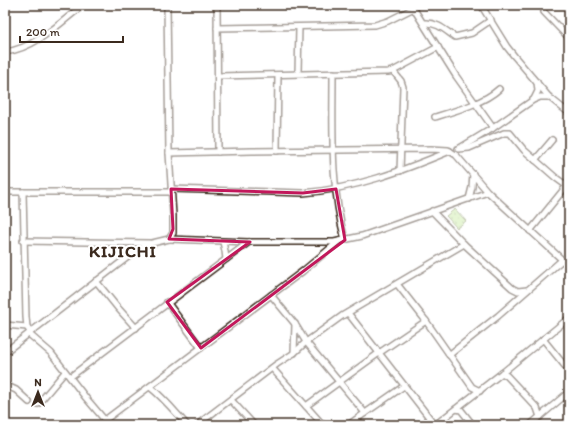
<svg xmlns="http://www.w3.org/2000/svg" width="574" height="430" viewBox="0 0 574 430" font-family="Itim,sans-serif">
  <defs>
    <pattern id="grass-dots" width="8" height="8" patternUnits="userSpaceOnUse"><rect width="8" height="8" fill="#c9eaa3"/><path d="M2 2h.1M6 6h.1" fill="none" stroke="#aec98c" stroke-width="1.8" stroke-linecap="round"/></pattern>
  </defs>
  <rect width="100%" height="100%" fill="#fff"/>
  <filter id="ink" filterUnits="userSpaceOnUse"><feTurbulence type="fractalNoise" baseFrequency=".025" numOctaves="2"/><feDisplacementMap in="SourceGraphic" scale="8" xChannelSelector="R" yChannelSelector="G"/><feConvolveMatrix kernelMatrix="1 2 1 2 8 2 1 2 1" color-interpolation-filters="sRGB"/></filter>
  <g filter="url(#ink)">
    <polygon fill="url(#grass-dots)" stroke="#828a60" points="455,209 466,221 457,228 446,216"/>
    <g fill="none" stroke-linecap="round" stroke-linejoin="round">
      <defs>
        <g id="minor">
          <polyline points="217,5 218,152"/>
          <polyline points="481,5 507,47 515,57 549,97 569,113"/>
          <polyline points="412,6 456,76 493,128"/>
          <polyline points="544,12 569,38"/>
          <path d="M424,23C437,22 445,30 455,37L472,33L491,20"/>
          <polyline points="217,28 375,25 388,21 414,8"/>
          <path d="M5,52C36,48 60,23 83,5"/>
          <polyline points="393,71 401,81 403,87 400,171"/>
          <polyline points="298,73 299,27"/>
          <path d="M333,73C333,129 330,186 345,240"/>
          <polyline points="218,76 388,72 393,71 438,47"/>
          <polyline points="534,99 538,91 537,82"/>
          <path d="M435,117C455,111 484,103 499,89"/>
          <polyline points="460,148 493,128 533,100 540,97 549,97"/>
          <polyline points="458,149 469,148 504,133 510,133 524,150 556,178 567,186"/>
          <polyline points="277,151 278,75"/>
          <polyline points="169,153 252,151 431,149 448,150 456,155 488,192 569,266"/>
          <polyline points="535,160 552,140"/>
          <path d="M171,189L303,193C354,189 402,171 450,151"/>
          <polyline points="5,192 171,192"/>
          <polyline points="23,192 26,317 27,327 30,332"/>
          <polyline points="469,199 472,187 473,174"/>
          <polyline points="432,211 464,244 512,288 518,291 527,290"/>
          <polyline points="530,231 569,183"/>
          <polyline points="169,239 249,242 334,242 362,236 488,192"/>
          <polyline points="23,241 149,243"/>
          <polyline points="223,242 225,251 226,259"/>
          <polyline points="96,281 117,307 136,328"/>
          <polyline points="397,284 426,321 472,387 480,391"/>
          <polyline points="271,295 295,324 306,342 365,413"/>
          <polyline points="167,302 201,348"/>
          <polyline points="348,313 435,425"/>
          <polyline points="5,325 27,327"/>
          <polyline points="29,334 51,353 86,398 109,425"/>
          <polyline points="543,339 569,371"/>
          <polyline points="5,352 133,253 148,244 169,239 173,233 173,215 169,153 167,5"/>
          <polyline points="294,353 295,324"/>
          <polyline points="449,355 498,316 562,260"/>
          <polyline points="272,368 323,425"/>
          <polyline points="502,373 507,376 537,408 540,417"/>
          <polyline points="70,377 249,242"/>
          <polyline points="5,385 16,390 29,402"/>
          <path d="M150,387C164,398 175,412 187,425"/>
          <polyline points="231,400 254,425"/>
          <polyline points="38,404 65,372"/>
          <polyline points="306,406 379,353 426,321"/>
          <polyline points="456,409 461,410 473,425"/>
          <polyline points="105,420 303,271 339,241"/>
          <polyline points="197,425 277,364 294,353 306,342 342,316 464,244"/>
          <polyline points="348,425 404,386"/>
          <polyline points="435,425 502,373 569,318"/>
          <polyline points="530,425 569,392"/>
        </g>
      </defs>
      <use href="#minor" stroke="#3b2a1e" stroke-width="8"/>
      <use href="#minor" stroke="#fff" stroke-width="5"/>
    </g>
  </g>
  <path d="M0 0H574V430H0ZM171,189L303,193L336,189L345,240L201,348L167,302L250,242L169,239L173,229Z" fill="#fff" fill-opacity=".55" fill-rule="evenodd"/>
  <path fill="none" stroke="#c2185b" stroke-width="3" stroke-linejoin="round" d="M171,189L303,193L336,189L345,240L201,348L167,302L250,242L169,239L173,229Z"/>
  <g text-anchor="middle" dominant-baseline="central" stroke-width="4" stroke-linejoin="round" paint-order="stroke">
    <g font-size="17" font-weight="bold" letter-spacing="1" fill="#3b2a1e" stroke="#fff">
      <text x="123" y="251">KIJICHI</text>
    </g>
  </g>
  <rect width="574" height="430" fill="none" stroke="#fff" stroke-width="20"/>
  <rect x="10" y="10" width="554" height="410" fill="none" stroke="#3b2a1e" stroke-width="1.5" filter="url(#ink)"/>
  <g transform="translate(38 392)" stroke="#ffffff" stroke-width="3" paint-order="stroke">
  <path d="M0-3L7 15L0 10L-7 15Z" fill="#3b2a1e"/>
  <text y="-6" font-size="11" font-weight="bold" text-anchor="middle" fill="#3b2a1e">N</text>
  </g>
  <path d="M20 36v6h103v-6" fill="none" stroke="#3b2a1e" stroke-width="2"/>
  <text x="26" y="36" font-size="12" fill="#3b2a1e" stroke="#ffffff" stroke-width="3" paint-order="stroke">200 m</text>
</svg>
